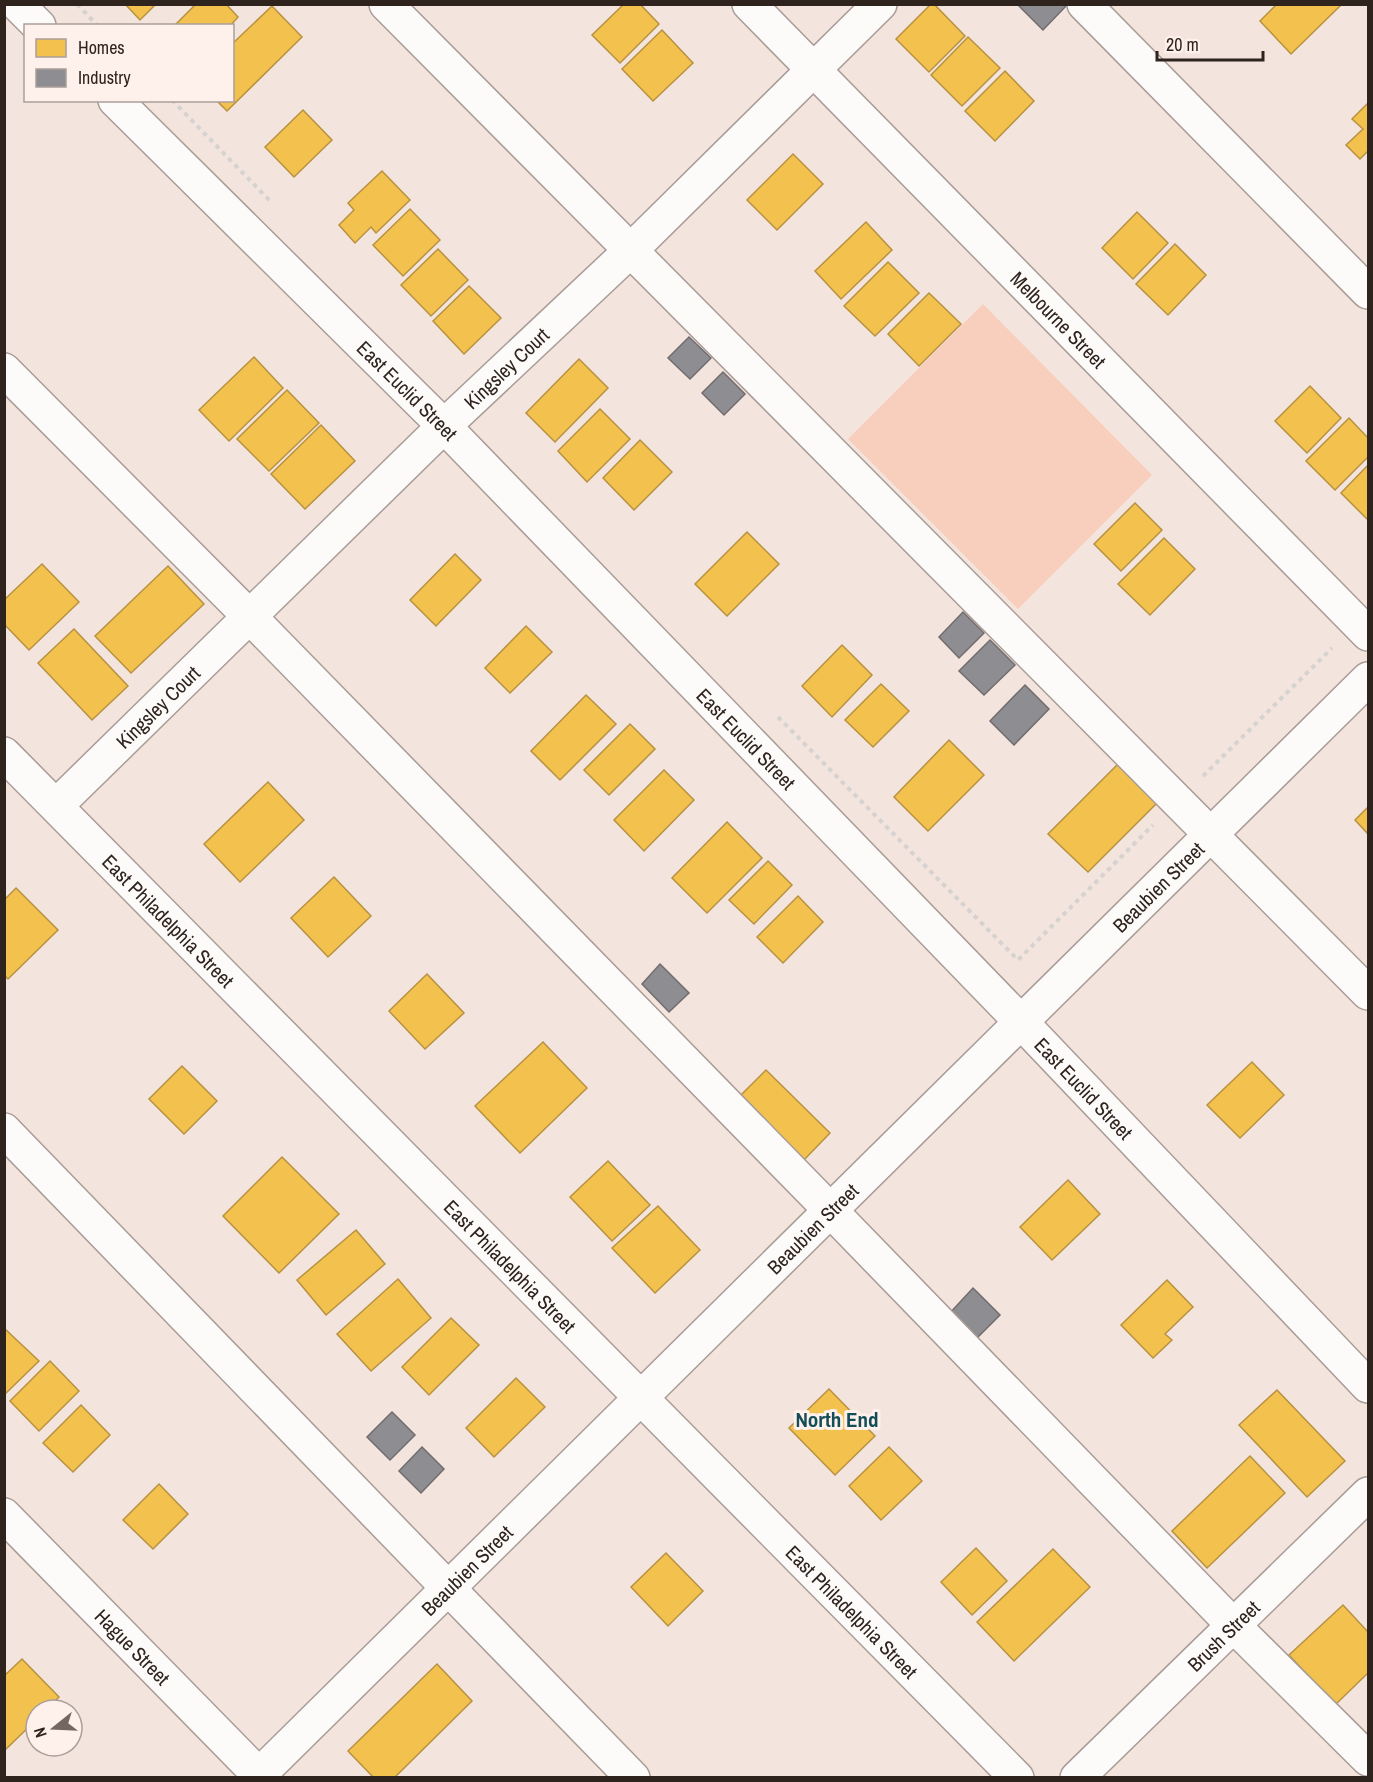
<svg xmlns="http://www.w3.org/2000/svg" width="1373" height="1782" viewBox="0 0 1373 1782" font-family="'Archivo Narrow',sans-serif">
  <rect width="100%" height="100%" fill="#f3e4dd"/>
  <polygon fill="#f8cebd" points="983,304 1152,475 1018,609 848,439"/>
  <g fill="#f2c14e" stroke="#b89240" stroke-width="1.5">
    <polygon points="125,4 156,4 140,20"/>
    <polygon points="196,4 226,4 238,17 230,26 174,26"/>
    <polygon points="624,4 640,4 659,24 620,63 592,35"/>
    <polygon points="931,4 934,4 965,36 929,72 896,39"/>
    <polygon points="1277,4 1338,4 1340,6 1291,54 1260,21"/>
    <polygon points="272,6 302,37 227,111 216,100 232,100 232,44"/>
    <polygon points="662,30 693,63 653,101 622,69"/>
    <polygon points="968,37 1000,68 962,106 931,75"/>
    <polygon points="1005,71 1034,101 995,141 965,111"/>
    <polygon points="1368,103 1368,151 1360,159 1346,145 1363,129 1352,119"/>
    <polygon points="303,110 332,140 294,177 265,147"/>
    <polygon points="793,154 823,184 777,230 747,200"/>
    <polygon points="382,171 410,200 376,233 371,227 355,243 339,225 354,210 348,203"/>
    <polygon points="410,209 440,240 403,276 373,245"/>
    <polygon points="1137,212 1168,243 1133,279 1102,248"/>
    <polygon points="866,222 892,250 841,299 815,271"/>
    <polygon points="1175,244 1206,275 1168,315 1136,284"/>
    <polygon points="438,249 468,280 431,316 401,285"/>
    <polygon points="888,262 919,293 875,336 844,306"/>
    <polygon points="469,286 501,318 464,354 433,321"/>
    <polygon points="929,293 961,324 919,366 888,334"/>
    <polygon points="254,357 283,388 229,441 199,410"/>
    <polygon points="579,359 608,388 555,442 526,413"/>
    <polygon points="1310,386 1341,418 1307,453 1275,421"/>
    <polygon points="287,390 319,423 269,471 237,439"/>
    <polygon points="600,409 630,439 587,482 558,451"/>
    <polygon points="1349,418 1368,438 1368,457 1335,490 1306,461"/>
    <polygon points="321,425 355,461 305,509 271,474"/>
    <polygon points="640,440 672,472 634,510 603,478"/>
    <polygon points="1368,465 1368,520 1341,493"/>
    <polygon points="1135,503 1162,530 1121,571 1094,544"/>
    <polygon points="747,532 779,564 727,616 695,584"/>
    <polygon points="1164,538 1195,569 1150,615 1118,584"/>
    <polygon points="455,554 481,580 436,626 410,600"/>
    <polygon points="42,564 79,602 29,650 4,624 4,600"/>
    <polygon points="168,566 204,604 131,673 95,636"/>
    <polygon points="526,626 552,652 510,693 485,668"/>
    <polygon points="74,629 128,686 92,720 38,663"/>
    <polygon points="842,645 872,675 832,717 802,686"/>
    <polygon points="881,684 909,711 873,747 845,720"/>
    <polygon points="586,695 616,724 560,780 531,751"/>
    <polygon points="630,724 655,749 609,795 584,770"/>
    <polygon points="949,740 984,775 928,831 894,797"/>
    <polygon points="1118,764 1158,802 1088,872 1048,834"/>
    <polygon points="664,770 694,800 644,851 614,820"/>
    <polygon points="268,782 304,820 240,882 204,844"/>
    <polygon points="1368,807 1368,834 1355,820"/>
    <polygon points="727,822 762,858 707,913 672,878"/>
    <polygon points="768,861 792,885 754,924 729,900"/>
    <polygon points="334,877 371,916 328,957 291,918"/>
    <polygon points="16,888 58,930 8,979 4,975 4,900"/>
    <polygon points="798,896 823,922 783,963 757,937"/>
    <polygon points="427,974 464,1013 425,1049 389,1011"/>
    <polygon points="543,1042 587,1088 520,1153 475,1106"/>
    <polygon points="1252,1062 1284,1095 1240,1138 1207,1105"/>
    <polygon points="182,1066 217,1101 184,1134 149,1099"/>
    <polygon points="766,1070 830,1133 803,1161 739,1097"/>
    <polygon points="282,1157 339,1214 279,1273 223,1216"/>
    <polygon points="608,1161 650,1205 612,1241 570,1197"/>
    <polygon points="1068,1180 1100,1214 1052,1260 1020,1227"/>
    <polygon points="658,1206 700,1250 655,1293 612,1248"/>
    <polygon points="356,1230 385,1264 326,1315 297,1280"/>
    <polygon points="398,1279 431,1318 371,1371 337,1334"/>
    <polygon points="1167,1280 1193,1307 1165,1334 1172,1340 1153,1358 1121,1325"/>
    <polygon points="451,1318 479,1345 429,1395 402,1367"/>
    <polygon points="4,1328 39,1361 4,1395"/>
    <polygon points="50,1361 79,1391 39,1431 10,1401"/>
    <polygon points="516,1378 545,1407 494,1457 466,1428"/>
    <polygon points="829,1389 875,1436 835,1475 789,1428"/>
    <polygon points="1277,1390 1345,1461 1307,1497 1239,1425"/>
    <polygon points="81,1405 110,1435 73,1472 43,1443"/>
    <polygon points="889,1447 922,1481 881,1520 849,1486"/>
    <polygon points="1250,1456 1285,1493 1207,1568 1172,1531"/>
    <polygon points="159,1484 188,1514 153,1549 123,1520"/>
    <polygon points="976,1548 1007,1581 972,1615 941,1582"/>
    <polygon points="1053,1549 1090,1587 1014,1661 977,1622"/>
    <polygon points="666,1553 703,1591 668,1626 631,1587"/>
    <polygon points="1343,1605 1368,1632 1368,1673 1335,1705 1289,1655"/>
    <polygon points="22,1659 59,1697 46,1710 36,1710 36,1720 4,1751 4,1676"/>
    <polygon points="437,1664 472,1701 394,1778 374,1778 348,1751"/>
  </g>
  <g fill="#8d8d92" stroke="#716d6f" stroke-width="1.5">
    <polygon points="1021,4 1067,4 1067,5 1043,30 1019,6"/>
    <polygon points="689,337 711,358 690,379 668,358"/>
    <polygon points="723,372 745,394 724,415 702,393"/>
    <polygon points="963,612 984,633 959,658 939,637"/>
    <polygon points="990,640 1015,665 984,695 959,671"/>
    <polygon points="1025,685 1049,709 1014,745 990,721"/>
    <polygon points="660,964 689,993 669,1012 642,984"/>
    <polygon points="973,1288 1000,1315 975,1340 949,1314"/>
    <polygon points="392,1412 415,1435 390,1460 367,1437"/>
    <polygon points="422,1447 444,1469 421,1493 399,1471"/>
  </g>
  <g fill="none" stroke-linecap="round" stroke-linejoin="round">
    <defs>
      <g id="minor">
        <polyline points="17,4 39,26"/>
        <path d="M386,4C712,336 1043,662 1368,993"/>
        <path id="s1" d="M749,4L1368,634"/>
        <polyline points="1084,4 1368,292"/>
        <path id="s2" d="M115,100L444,426L1022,1023L1368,1386"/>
        <polyline points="4,370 250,617 831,1211 1233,1625 1368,1759"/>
        <path id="s3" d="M4,754L1017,1778"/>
        <path id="s4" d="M56,806L444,426L629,252L880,4"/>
        <polyline points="4,1130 448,1588 633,1778"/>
        <path id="s5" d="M4,1515L262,1778"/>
        <path id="s6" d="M256,1778L1368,679"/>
        <path id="s7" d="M1077,1778L1368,1494"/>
      </g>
    </defs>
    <use href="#minor" stroke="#a99c97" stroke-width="36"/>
    <g stroke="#d6d2d0" stroke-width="4" stroke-dasharray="4.5 4.5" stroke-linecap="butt">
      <polyline points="77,4 98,26"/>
      <polyline points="172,100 272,203"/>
      <polyline points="778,717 1018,960 1153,825"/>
      <polyline points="1203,776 1332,648"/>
    </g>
    <use href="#minor" stroke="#fdfbfa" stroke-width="33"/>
  </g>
  <g text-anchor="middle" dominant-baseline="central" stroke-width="6" stroke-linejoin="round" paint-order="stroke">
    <g font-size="20" fill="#2f231e" stroke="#fef0eb">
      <text stroke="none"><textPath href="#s1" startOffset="442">Melbourne Street</textPath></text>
      <text stroke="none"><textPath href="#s4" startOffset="628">Kingsley Court</textPath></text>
      <text stroke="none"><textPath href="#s2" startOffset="412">East Euclid Street</textPath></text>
      <text stroke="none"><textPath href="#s4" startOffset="142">Kingsley Court</textPath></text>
      <text stroke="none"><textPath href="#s2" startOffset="898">East Euclid Street</textPath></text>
      <text stroke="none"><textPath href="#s6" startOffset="1268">Beaubien Street</textPath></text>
      <text stroke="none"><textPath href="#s3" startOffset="234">East Philadelphia Street</textPath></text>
      <text stroke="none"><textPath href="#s2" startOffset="1384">East Euclid Street</textPath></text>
      <text stroke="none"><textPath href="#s6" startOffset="782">Beaubien Street</textPath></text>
      <text stroke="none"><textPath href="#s3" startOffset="720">East Philadelphia Street</textPath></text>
      <text stroke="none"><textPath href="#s6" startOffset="296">Beaubien Street</textPath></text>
      <text stroke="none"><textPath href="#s3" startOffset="1206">East Philadelphia Street</textPath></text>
      <text stroke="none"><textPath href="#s7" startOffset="204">Brush Street</textPath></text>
      <text stroke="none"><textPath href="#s5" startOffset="184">Hague Street</textPath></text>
    </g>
    <g font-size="21" font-weight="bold" fill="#134e58" stroke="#fef0eb">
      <text x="837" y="1419">North End</text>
    </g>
  </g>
  <rect width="1373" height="1782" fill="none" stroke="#2f231e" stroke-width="12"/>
  <rect x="24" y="24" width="210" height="78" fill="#fef0eb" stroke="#ab9e99" stroke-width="1.5"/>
  <rect x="36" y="39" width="30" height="18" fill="#f2c14e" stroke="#ab9e99" stroke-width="1.5"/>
  <text x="78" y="54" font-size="18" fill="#2f231e">Homes</text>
  <rect x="36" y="69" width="30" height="18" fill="#8d8d92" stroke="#ab9e99" stroke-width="1.5"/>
  <text x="78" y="84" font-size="18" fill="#2f231e">Industry</text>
  <g transform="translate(54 1728) rotate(252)"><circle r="28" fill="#fef0eb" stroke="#ab9e99" stroke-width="1.5"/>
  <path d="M0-4.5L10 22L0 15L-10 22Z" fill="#746761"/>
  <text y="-9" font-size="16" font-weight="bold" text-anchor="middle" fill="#2f231e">N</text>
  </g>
  <path d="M1157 51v9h106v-9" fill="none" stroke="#2f231e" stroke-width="3"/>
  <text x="1166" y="51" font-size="18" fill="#2f231e" stroke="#fef0eb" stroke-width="4.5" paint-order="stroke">20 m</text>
</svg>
